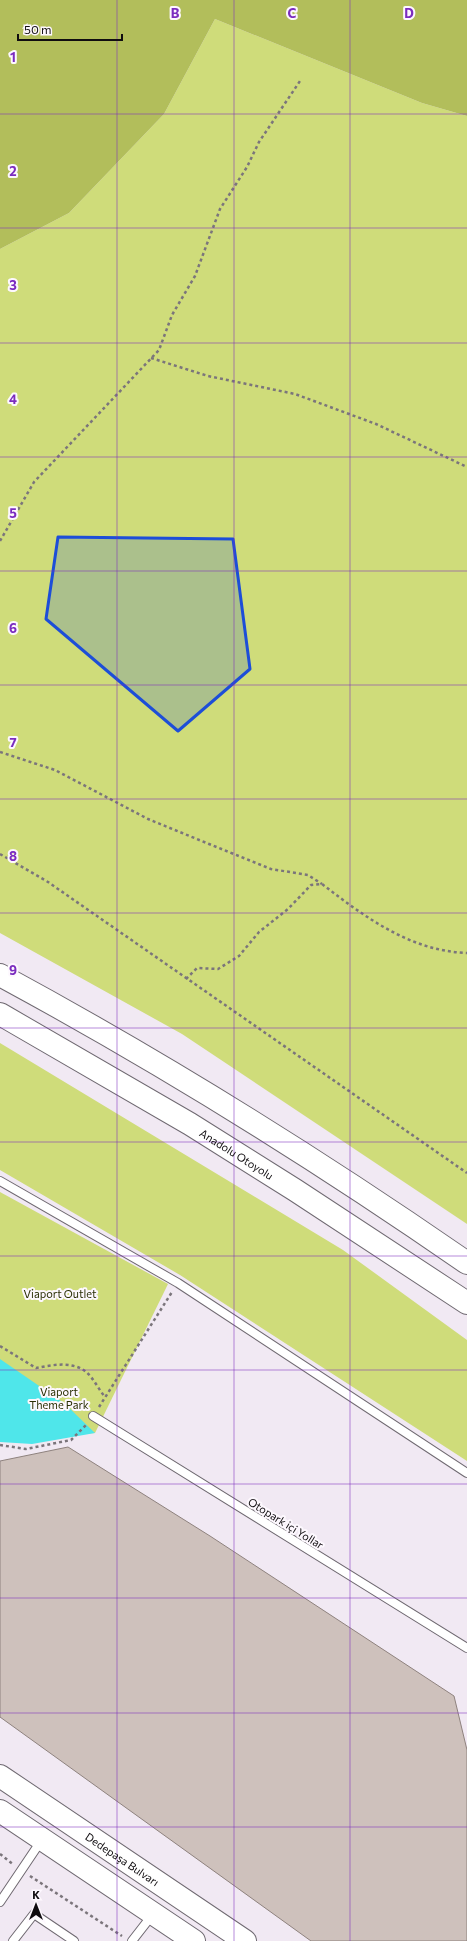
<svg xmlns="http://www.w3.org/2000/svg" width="467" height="1941" viewBox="0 0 467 1941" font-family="Commissioner,sans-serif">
  <rect width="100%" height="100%" fill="#f1e9f3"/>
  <g fill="#cfdc7a">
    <polygon points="215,19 422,103 467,116 467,1224 182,1034 0,933 0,249 69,213 164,114"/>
    <polygon points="0,1043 343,1250 467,1340 467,1461 180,1275 0,1170"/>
    <polygon points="0,1192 168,1284 95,1433 0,1441"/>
  </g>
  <polygon fill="#b2be5b" points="0,0 467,0 467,116 422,103 215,19 164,114 69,213 0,249"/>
  <polygon fill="#4fe6ea" points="0,1359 64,1403 95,1433 32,1444 0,1442"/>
  <polygon fill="#cec1bc" stroke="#8e827e" points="68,1447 210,1536 454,1696 467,1750 467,1941 311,1941 0,1717 0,1461"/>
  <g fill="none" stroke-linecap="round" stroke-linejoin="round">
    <defs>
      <g id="lane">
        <polyline points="0,1181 178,1283 467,1473"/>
        <polyline points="93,1416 467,1648"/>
        <polyline points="0,1902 41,1841"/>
        <polyline points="13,1941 34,1914 74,1941"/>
        <polyline points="132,1941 153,1914"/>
      </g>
      <g id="primary">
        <path id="s1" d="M0,1776L245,1941"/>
        <polyline points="0,1811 194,1941"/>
      </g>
      <g id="highway">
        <path d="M0,975C161,1062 317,1159 467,1263"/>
        <path id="s2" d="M0,1014L190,1124L295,1190L467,1303"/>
      </g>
    </defs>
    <use href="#lane" stroke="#6f6971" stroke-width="10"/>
    <use href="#primary" stroke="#6f6971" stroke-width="24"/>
    <use href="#highway" stroke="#6f6971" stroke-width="24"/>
    <g stroke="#7b757b" stroke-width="2.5" stroke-dasharray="3 3" stroke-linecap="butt">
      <polyline points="151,358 208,376 295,394 376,424 467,467"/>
      <polyline points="0,541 34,482 159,350 172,315 195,276 220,209 247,167 259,142 300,81"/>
      <polyline points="0,752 55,770 148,819 209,844 271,869 308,875 322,884"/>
      <polyline points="0,854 48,882 467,1173"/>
      <path d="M186,979L197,968L218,969L239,956L259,932L288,909L311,885L322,884C365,917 410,951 467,953"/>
      <path d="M0,1346L36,1368C52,1365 71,1361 85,1371C93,1377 99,1390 105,1397"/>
      <polyline points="99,1407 172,1292"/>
      <polyline points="0,1445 26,1449 71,1440 87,1424"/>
      <polyline points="0,1854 14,1865"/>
      <polyline points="30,1876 122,1936"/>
    </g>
    <use href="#lane" stroke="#fff" stroke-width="8"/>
    <use href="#primary" stroke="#fff" stroke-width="22"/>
    <use href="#highway" stroke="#fff" stroke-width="22"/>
  </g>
  <path fill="#1d4ed8" fill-opacity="0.2" stroke="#1d4ed8" stroke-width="3" stroke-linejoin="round" d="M58,537L233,539L250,669L178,731L46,619Z"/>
  <path fill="none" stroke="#7b2cbf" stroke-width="1" stroke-opacity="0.55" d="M117,0V1941M234,0V1941M350,0V1941M0,114H467M0,228H467M0,343H467M0,457H467M0,571H467M0,685H467M0,799H467M0,913H467M0,1028H467M0,1142H467M0,1256H467M0,1370H467M0,1484H467M0,1598H467M0,1713H467M0,1827H467"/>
  <g text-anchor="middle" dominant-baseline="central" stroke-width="4" stroke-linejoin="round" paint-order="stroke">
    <g font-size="11" fill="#100d10" stroke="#fdf8fe">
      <text stroke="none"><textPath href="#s2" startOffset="275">Anadolu Otoyolu</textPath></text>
      <text transform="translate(286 1523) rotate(32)">Otopark içi Yollar</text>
      <text stroke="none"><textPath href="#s1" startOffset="148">Dedepaşa Bulvarı</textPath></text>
    </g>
    <g font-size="11" fill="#292e03" stroke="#fdf8fe">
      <text x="60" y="1293">Viaport Outlet</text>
      <text x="59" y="1391">Viaport<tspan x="59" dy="13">Theme Park</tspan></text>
    </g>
  </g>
  <g font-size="13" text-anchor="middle" font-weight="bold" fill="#7b2cbf" stroke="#fdf8fe" stroke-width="4" stroke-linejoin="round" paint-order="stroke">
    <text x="175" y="18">B</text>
    <text x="292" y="18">C</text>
    <text x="409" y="18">D</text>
    <text x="13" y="62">1</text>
    <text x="13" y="176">2</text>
    <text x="13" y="290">3</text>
    <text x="13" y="404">4</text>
    <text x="13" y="518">5</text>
    <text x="13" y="633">6</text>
    <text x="13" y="747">7</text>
    <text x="13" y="861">8</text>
    <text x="13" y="975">9</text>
  </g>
  <g transform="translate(36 1905)" stroke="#fdf8fe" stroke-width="3" paint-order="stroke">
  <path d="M0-3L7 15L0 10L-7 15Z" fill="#100d10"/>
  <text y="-6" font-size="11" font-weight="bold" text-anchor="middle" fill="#100d10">K</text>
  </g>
  <path d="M18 34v6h104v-6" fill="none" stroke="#100d10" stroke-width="2"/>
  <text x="24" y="34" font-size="12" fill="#100d10" stroke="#fdf8fe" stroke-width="3" paint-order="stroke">50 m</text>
</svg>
